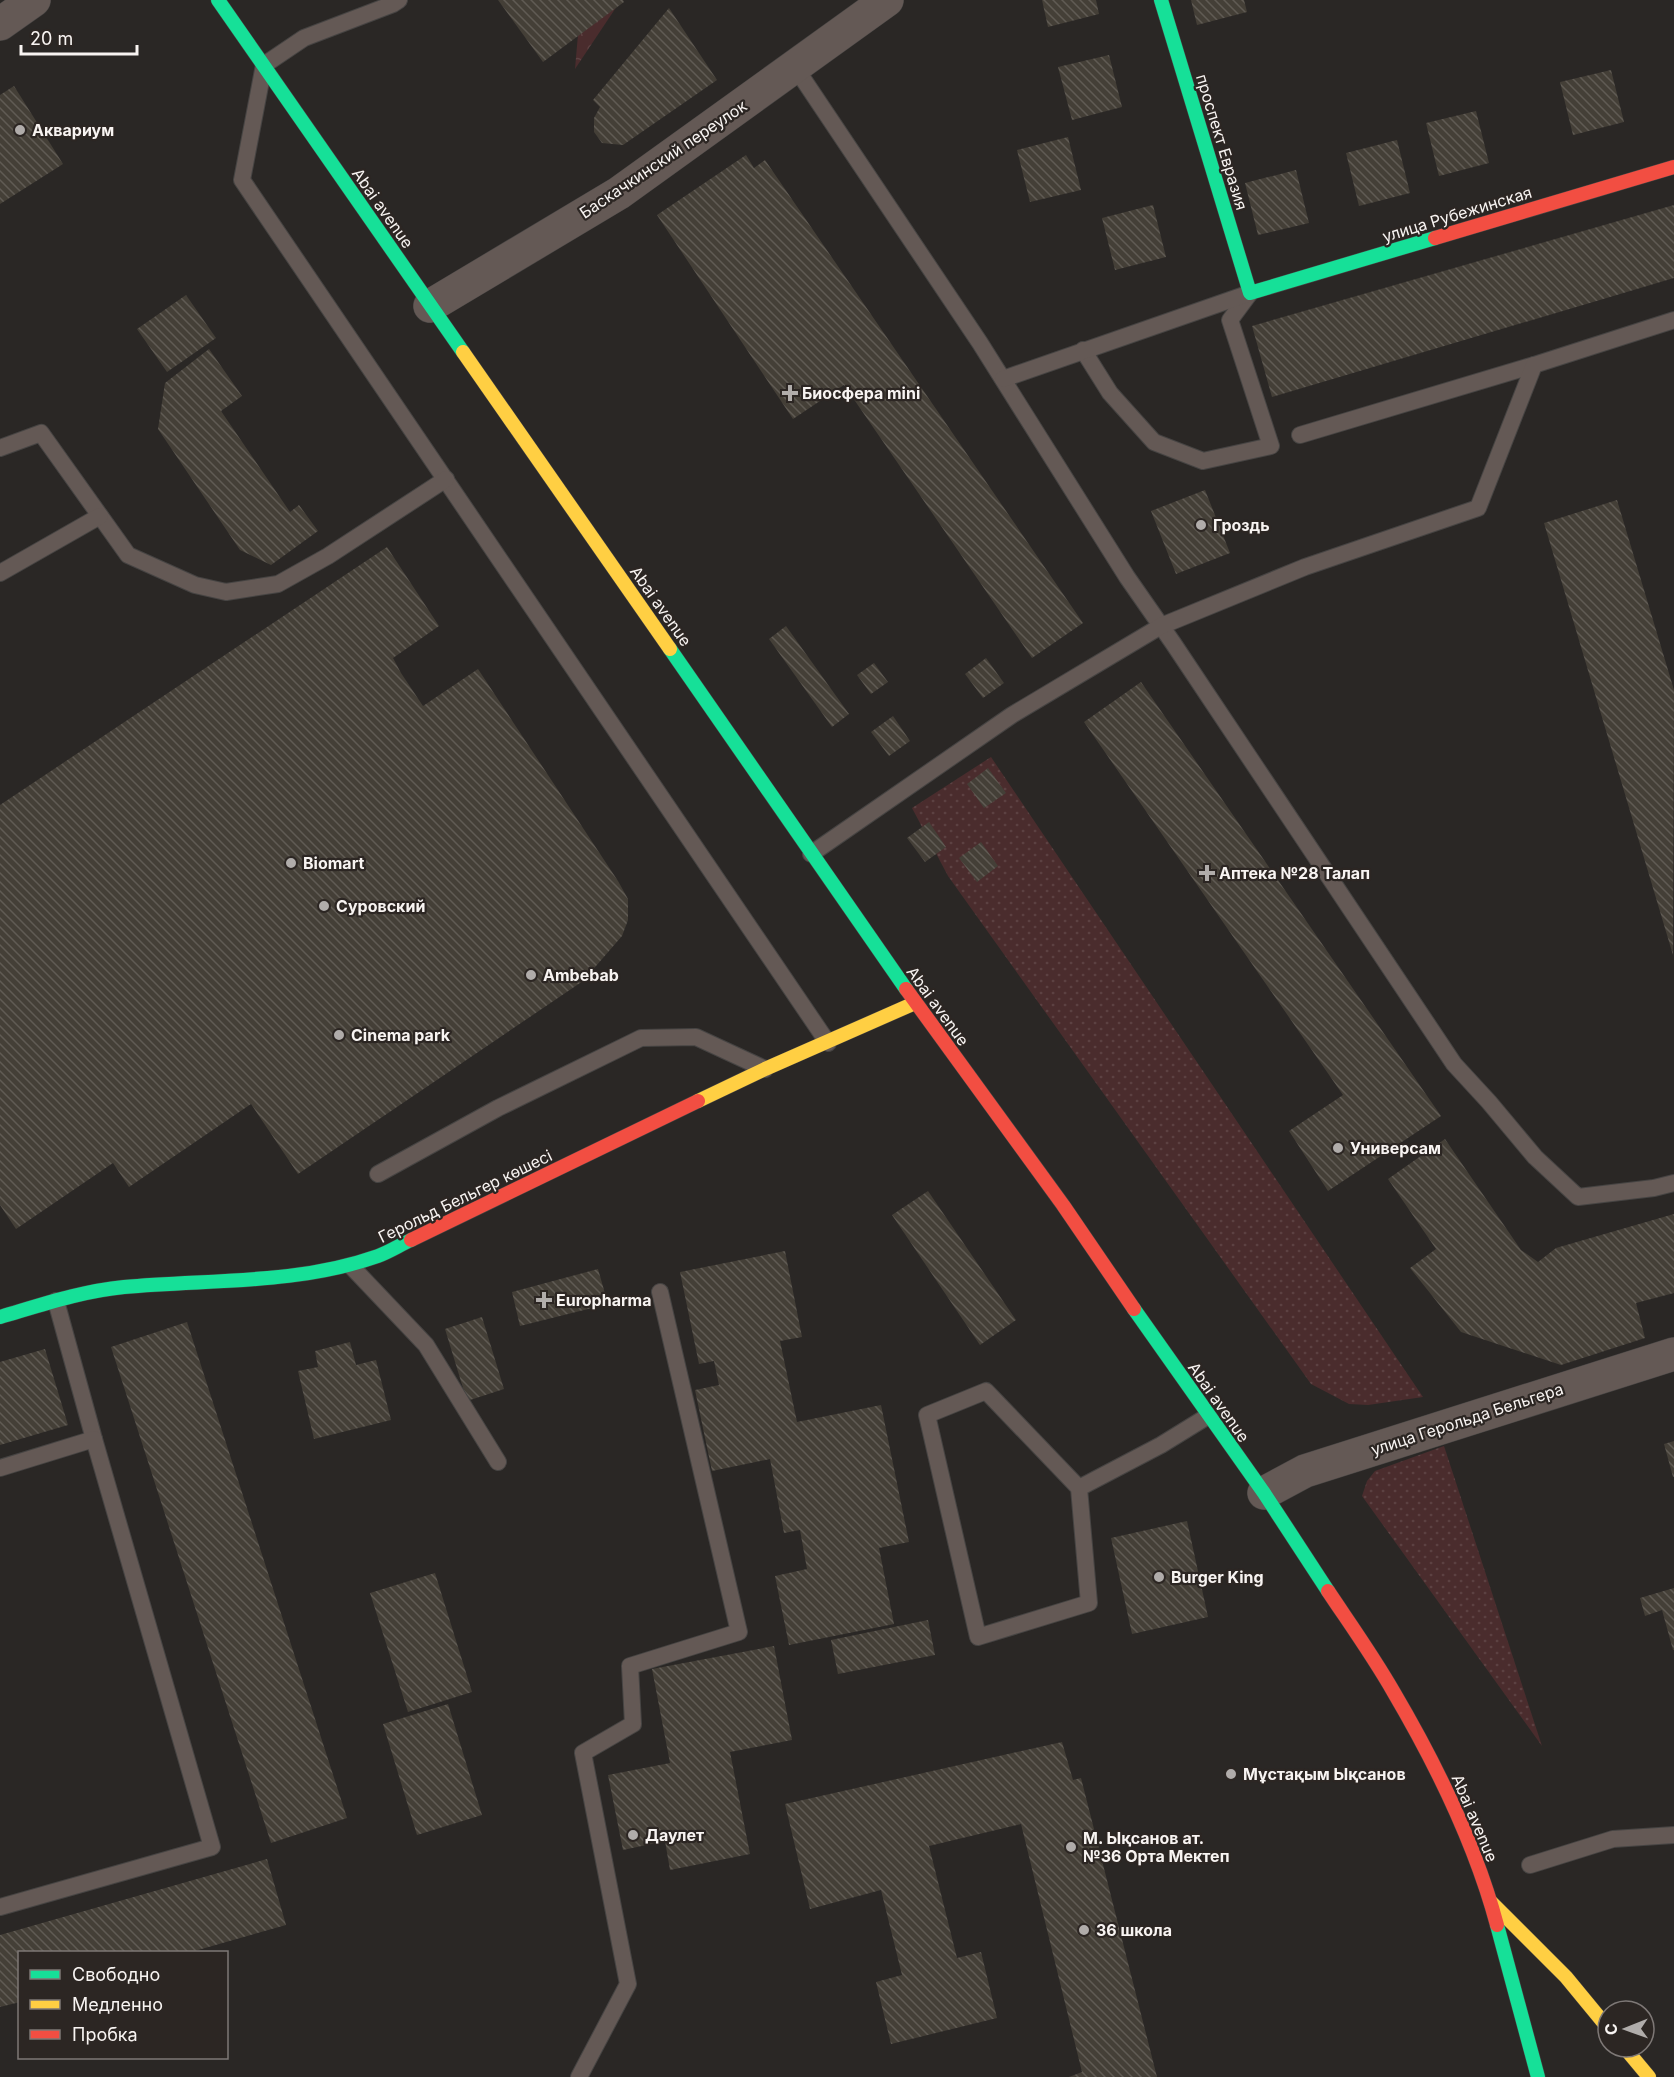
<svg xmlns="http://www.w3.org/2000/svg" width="1674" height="2077" viewBox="0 0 1674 2077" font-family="Inter,sans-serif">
  <defs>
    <pattern id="grass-dots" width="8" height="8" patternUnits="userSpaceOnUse" patternTransform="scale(1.5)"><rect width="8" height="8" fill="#4a2c2d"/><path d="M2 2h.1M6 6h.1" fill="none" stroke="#5c4142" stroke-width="1.8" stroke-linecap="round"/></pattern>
    <pattern id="forest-crowns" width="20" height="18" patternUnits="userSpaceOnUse" patternTransform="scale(1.5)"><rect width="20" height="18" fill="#4a2c2d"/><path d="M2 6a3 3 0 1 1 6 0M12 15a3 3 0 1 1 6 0" fill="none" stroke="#5c4142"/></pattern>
    <pattern id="building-back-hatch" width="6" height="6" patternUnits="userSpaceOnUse" patternTransform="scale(1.5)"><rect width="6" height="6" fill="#443f37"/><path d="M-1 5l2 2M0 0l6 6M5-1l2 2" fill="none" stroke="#605b54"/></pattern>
  </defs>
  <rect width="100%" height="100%" fill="#2a2725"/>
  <g fill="url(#grass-dots)">
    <polygon points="991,757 1423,1397 1368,1405 1349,1404 1311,1384 948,876 912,808"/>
    <polygon points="1444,1446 1542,1746 1362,1496 1367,1481 1375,1471"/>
  </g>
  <polygon fill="url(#forest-crowns)" points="581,0 621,0 575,69"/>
  <g fill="url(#building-back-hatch)">
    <polygon points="498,0 623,0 624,2 543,62"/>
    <polygon points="1042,0 1096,0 1099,14 1048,27"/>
    <polygon points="1191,0 1244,0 1247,12 1197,25"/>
    <polygon points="669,8 717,80 623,145 602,143 594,132 594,118 600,107 593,100"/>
    <polygon points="1109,55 1122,107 1072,120 1058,67"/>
    <polygon points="1611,70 1624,122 1573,135 1560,82"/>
    <polygon points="14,86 63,164 0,204 0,95"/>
    <polygon points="1476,111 1489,163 1439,176 1426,123"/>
    <polygon points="1068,137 1081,190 1030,202 1017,150"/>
    <polygon points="1397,140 1410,193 1359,206 1346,153"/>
    <polygon points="746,155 754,168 765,160 1083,623 1032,658 844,385 793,419 657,215"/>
    <polygon points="1296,170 1309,223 1258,235 1245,183"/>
    <polygon points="1153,205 1166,257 1115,270 1102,218"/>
    <polygon points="1674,205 1674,278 1272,397 1252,326"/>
    <polygon points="186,295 216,338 167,372 137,329"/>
    <polygon points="209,349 242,396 221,411 290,512 299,505 318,531 271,565 240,550 158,429 165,383"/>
    <polygon points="1205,490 1230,553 1176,574 1151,511"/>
    <polygon points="1617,500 1674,690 1673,955 1544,523"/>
    <polygon points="387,547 439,626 393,658 401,673 423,706 478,669 618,881 628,899 628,920 622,936 583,981 298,1174 251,1104 129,1187 113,1163 16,1229 0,1205 0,805"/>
    <polygon points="786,626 849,714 832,727 769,639"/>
    <polygon points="986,658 1004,683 983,698 965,674"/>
    <polygon points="874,663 888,682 871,694 857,675"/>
    <polygon points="1141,682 1441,1116 1328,1191 1289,1131 1343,1095 1084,722"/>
    <polygon points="893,716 910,741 889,756 871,732"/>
    <polygon points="988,768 1006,793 984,808 967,784"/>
    <polygon points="929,822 946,847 925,862 907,838"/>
    <polygon points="981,842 998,866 977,882 959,858"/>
    <polygon points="1445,1139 1521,1250 1538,1262 1556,1248 1674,1214 1674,1293 1636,1303 1645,1338 1561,1365 1461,1332 1410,1268 1436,1249 1388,1179"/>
    <polygon points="928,1191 1016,1320 980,1345 892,1215"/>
    <polygon points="785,1251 802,1337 780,1341 797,1422 881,1405 909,1542 879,1548 894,1624 789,1645 775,1576 807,1569 800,1530 784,1533 770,1459 712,1471 695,1390 719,1385 714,1361 699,1364 680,1272"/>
    <polygon points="598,1269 608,1304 520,1326 512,1292"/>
    <polygon points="482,1317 504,1389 467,1401 445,1329"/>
    <polygon points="187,1322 347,1818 271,1843 111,1347"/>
    <polygon points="350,1342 356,1365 376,1360 391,1420 314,1439 298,1371 318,1367 315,1351"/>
    <polygon points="45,1349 68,1425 0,1445 0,1362"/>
    <polygon points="1674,1441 1674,1477 1673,1477 1664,1444"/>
    <polygon points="1187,1521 1208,1617 1132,1634 1111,1538"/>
    <polygon points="435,1573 472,1692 408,1712 370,1593"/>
    <polygon points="1674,1588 1674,1650 1673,1650 1662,1610 1645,1616 1640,1598"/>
    <polygon points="928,1620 935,1655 838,1674 831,1640"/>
    <polygon points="774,1646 792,1740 730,1752 750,1854 670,1870 665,1841 623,1850 608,1775 670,1763 652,1669"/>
    <polygon points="448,1704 482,1815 417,1835 383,1724"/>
    <polygon points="1062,1742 1073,1780 1081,1778 1157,2077 1069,2077 1082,2072 1021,1824 929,1846 957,1958 981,1952 997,2018 891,2044 876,1982 902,1975 881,1890 810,1909 785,1804"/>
    <polygon points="267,1859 286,1925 191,1952 20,1952 20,2002 0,2007 0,1935"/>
  </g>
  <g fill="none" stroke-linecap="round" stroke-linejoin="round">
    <defs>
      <g id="lane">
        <polyline points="399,0 393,4 304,38 264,65 242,180 828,1043"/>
        <polyline points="795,67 980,343 1127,577 1173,643 1454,1064 1489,1102 1535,1157 1578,1197 1654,1188 1674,1183"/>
        <polyline points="1083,350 1110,393 1154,442 1203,461 1271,446 1230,320 1250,293"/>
        <polyline points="1003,379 1250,293"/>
        <polyline points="1300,435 1534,365"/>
        <polyline points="0,448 41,433 128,555 195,585 226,592 278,584 328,556 446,479"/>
        <polyline points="0,573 100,516"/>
        <polyline points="811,854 1012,715 1161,626 1305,567 1478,508 1534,365 1674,320"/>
        <polyline points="378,1174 498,1108 641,1038 696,1037 765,1069"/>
        <polyline points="351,1266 426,1345 498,1462"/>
        <polyline points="56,1301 94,1439"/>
        <polyline points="0,1468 94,1439 212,1847 0,1907"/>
        <polyline points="1079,1488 986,1391 927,1415 978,1637 1089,1603 1079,1488 1161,1445 1208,1416"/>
        <polyline points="1530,1865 1613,1839 1674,1835"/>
        <polyline points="579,2077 628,1984 583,1753 633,1724 630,1666 739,1632 660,1292"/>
      </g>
      <g id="street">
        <polyline points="0,24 34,0"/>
        <polyline points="430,306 619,193 887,0"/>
        <polyline points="1264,1493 1305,1471 1674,1354"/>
      </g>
      <g id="fast">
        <polyline points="218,0 463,352"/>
        <polyline points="1161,0 1250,293 1435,238"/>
        <polyline points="670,649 906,989"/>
        <polyline points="1134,1309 1264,1493 1328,1591"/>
        <path d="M0,1317C41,1305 82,1291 124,1287C209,1279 296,1285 378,1256C389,1252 400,1245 411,1240"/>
        <polyline points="1497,1925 1538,2077"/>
      </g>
      <g id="slow">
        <polyline points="463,352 670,649"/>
        <polyline points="698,1101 765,1069 915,1003"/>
        <polyline points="1491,1902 1566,1977 1608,2028"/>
        <polyline points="1624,2047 1649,2077"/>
      </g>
      <g id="jam">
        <polyline points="1435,238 1674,167"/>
        <polyline points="906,989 1063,1205 1134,1309"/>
        <polyline points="411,1240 698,1101"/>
        <path d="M1328,1591C1350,1624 1373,1656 1393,1691C1436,1764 1475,1843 1497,1925"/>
      </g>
    </defs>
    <use href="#lane" stroke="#464443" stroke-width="18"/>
    <use href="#street" stroke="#464443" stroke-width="34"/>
    <use href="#fast" stroke="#464443" stroke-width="15"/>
    <use href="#slow" stroke="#464443" stroke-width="15"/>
    <use href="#jam" stroke="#464443" stroke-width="15"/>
    <use href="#lane" stroke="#645955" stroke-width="16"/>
    <use href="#street" stroke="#645955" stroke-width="33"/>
    <use href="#fast" stroke="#16e098" stroke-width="14"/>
    <use href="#slow" stroke="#ffcf43" stroke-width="14"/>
    <use href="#jam" stroke="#f24e42" stroke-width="14"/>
  </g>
  <g fill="#b0acaa" stroke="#2c2623" stroke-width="2">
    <circle cx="20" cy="130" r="6"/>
    <path d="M787 384h6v6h6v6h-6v6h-6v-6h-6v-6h6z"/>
    <circle cx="1201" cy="525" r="6"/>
    <circle cx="291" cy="863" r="6"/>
    <path d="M1204 864h6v6h6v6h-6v6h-6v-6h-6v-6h6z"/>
    <circle cx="324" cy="906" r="6"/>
    <circle cx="531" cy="975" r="6"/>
    <circle cx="339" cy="1035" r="6"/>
    <circle cx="1338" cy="1148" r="6"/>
    <path d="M541 1291h6v6h6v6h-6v6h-6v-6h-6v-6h6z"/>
    <circle cx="1159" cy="1577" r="6"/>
    <circle cx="1231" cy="1774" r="6"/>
    <circle cx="633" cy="1835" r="6"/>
    <circle cx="1071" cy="1847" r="6"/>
    <circle cx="1084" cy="1930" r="6"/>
  </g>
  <g text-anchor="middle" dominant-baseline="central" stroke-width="4.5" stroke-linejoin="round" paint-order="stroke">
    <g font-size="16" font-weight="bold" fill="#f8f4f2" stroke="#2c2623" text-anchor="start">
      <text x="32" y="130">Аквариум</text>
      <text x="802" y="393">Биосфера mini</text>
      <text x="1213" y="525">Гроздь</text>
      <text x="303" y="863">Biomart</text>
      <text x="1219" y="873">Аптека №28 Талап</text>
      <text x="336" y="906">Суровский</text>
      <text x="543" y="975">Ambebab</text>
      <text x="351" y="1035">Cinema park</text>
      <text x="1350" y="1148">Универсам</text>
      <text x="556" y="1300">Europharma</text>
      <text x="1171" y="1577">Burger King</text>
      <text x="1243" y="1774">Мұстақым Ықсанов</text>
      <text x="645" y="1835">Даулет</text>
      <text x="1083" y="1838">М. Ықсанов ат.<tspan x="1083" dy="18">№36 Орта Мектеп</tspan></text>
      <text x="1096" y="1930">36 школа</text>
    </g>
    <g font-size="16" fill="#f8f4f2" stroke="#2c2623">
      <text transform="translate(1222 142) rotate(73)">проспект Евразия</text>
      <text transform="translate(663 159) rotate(-34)">Баскачкинский переулок</text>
      <text transform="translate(383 208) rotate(55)">Abai avenue</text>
      <text transform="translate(1457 214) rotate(-17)">улица Рубежинская</text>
      <text transform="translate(661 606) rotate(55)">Abai avenue</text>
      <text transform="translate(938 1006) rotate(54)">Abai avenue</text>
      <text transform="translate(465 1196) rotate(-26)">Герольд Бельгер көшесі</text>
      <text transform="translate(1219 1402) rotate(55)">Abai avenue</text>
      <text transform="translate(1467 1419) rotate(-18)">улица Герольда Бельгера</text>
      <text transform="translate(1475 1818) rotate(67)">Abai avenue</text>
    </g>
  </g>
  <rect x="18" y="1951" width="210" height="108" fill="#2c2623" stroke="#7e7876" stroke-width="1.5"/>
  <rect x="30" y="1970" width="30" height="9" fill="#16e098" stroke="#7e7876" stroke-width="1.5"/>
  <text x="72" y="1981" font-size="18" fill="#f8f4f2">Свободно</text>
  <rect x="30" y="2000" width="30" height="9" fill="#ffcf43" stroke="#7e7876" stroke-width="1.5"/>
  <text x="72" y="2011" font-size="18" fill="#f8f4f2">Медленно</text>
  <rect x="30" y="2030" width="30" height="9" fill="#f24e42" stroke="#7e7876" stroke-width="1.5"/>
  <text x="72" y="2041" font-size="18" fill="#f8f4f2">Пробка</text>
  <g transform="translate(1626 2029) rotate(269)"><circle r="28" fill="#2c2623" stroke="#7e7876" stroke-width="1.5"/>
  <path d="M0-4.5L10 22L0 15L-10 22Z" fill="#b0acaa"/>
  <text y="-9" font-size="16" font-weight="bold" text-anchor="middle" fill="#f8f4f2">С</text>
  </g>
  <path d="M21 45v9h116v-9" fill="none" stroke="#f8f4f2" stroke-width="3"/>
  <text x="30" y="45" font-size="18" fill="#f8f4f2" stroke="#2c2623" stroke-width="4.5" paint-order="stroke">20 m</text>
</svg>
